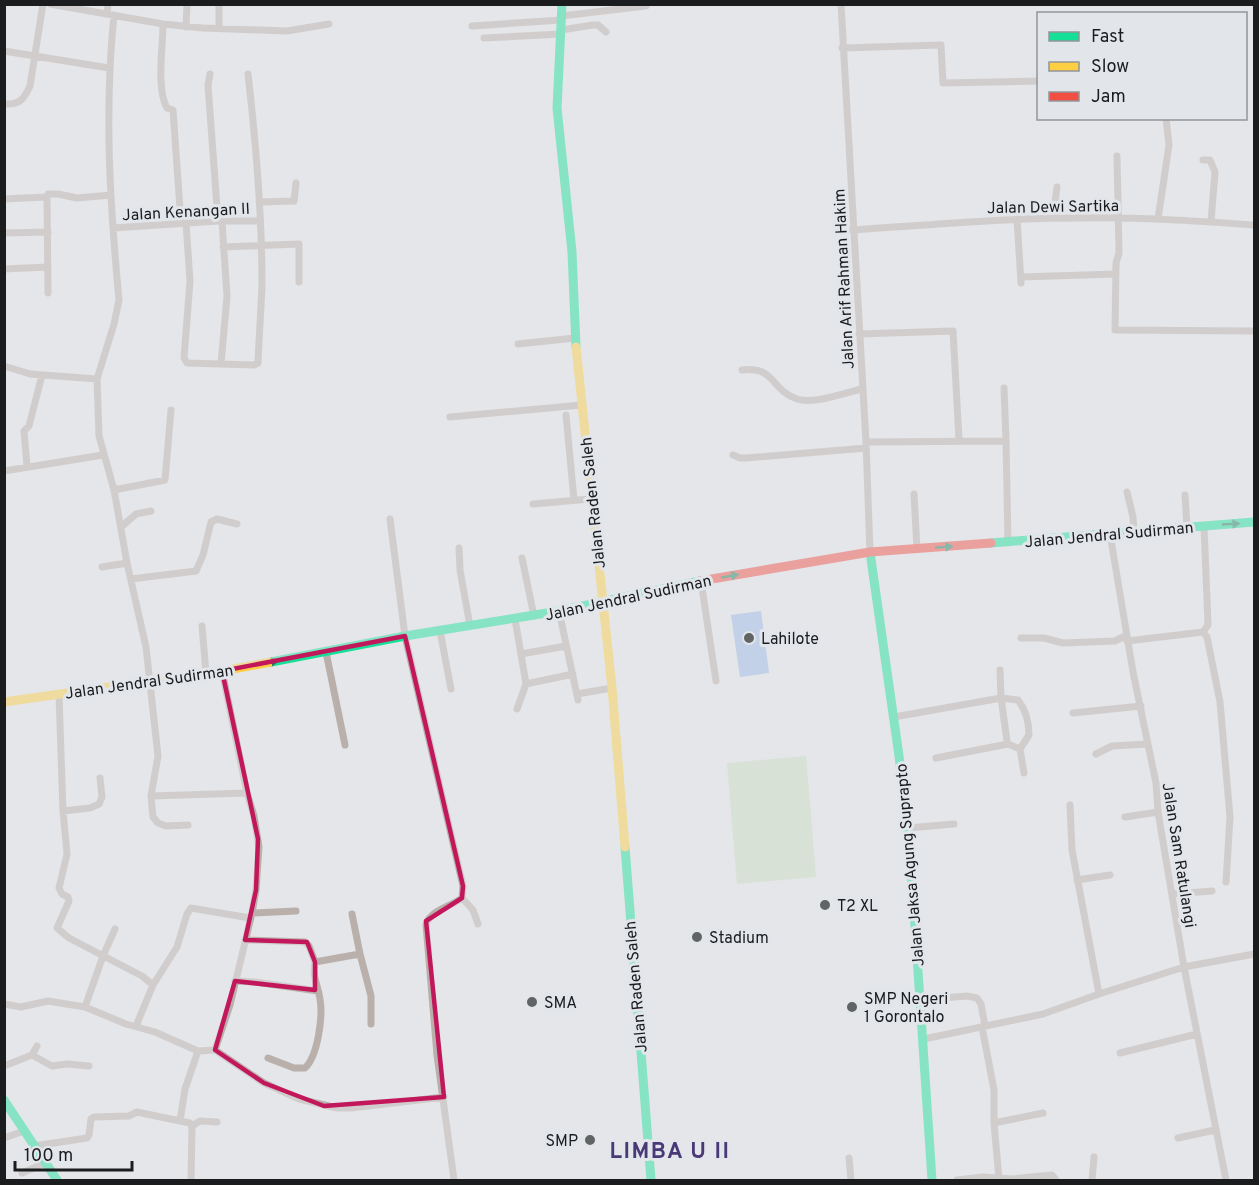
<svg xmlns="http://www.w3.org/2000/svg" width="1259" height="1185" viewBox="0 0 1259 1185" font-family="Overpass,sans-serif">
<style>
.green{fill:#cadcbd}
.water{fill:#9ab5e7}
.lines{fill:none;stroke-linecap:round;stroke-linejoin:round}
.street{stroke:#bab0ab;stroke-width:7}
.fast{stroke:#16e098;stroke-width:9}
.slow{stroke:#ffcf43;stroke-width:9}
.jam{stroke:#f24e42;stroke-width:9}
.oneway{fill:#187e5b}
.marked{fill:none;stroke:#c2185b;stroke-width:4.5;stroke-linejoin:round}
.poi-dot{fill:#616365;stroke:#e2e6eb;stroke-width:2}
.labels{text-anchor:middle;stroke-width:6;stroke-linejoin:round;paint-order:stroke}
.street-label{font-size:16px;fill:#1b1c1e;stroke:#e2e6eb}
.poi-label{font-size:16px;fill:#1b1c1e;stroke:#e2e6eb;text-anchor:start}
.district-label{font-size:22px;font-weight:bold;letter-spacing:1.5px;fill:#493a77;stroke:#e2e6eb}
</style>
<rect width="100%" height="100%" fill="#e4e6e9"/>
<path class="green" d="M806,756L816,877L737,884L727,763Z"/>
<path class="water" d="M761,611L769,673L740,677L731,615Z"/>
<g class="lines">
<path class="street" d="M50,4L163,24L203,28L287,31L329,24
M841,4L866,442L870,552
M107,14L108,4
M114,15C104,112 110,204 119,300L114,324L97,379L99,436L114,490L127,563L146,647L158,756L151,796L153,817L158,823L166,826L188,825
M561,16L646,6
M163,24C163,46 156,89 167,108L173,110L181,223
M472,26L561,20
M186,27L187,4
M219,28V4
M561,30L593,25H598L606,32
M484,38L561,34
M842,48L941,45L943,83L1038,81
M4,51L109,68
M210,74L208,85L218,221
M4,104C20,105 24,99 30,86L43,4
M1117,156L1119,253L1116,263L1115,330L1254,331
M1203,160H1210L1215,172L1211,222
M47,197L48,194H58L77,198L111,195
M4,199L47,197L48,293
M259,202L294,201L296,183
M1053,218L1057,187
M1017,219L1021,283
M1158,219L1169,145L1166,118
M186,223L190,281L184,358L187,363L221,364L227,296L222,221
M113,228L218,221H260
M852,230C928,225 1004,218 1081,218C1139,217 1197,221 1254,225
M4,233L48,232
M223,247L299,244V282
M4,269L48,267
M1021,277L1116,274
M859,334L953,331L959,440
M518,344L575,338
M221,364L254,365L258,363C259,337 261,311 262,285C262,214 256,143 248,74
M4,366L30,374L97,379
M742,370C776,366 770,390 797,399C813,405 846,392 862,389
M1004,388L1006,441
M566,415L574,500
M450,417L582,405
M866,442L1006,441L1008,543
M733,455L740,458H746L866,448
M27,467L24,431L29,426L42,375
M4,471L103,455
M114,490L165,480L171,410
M1127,492L1133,517L1134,532
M914,494L917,549
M1185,495L1187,527
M533,504L590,499
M390,519L405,636L463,886L462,898C450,907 430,910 426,925L437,1055L454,1180
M121,527L136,514L151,511
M1110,534L1133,672L1156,783L1158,812L1184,967L1226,1180
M459,548L460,570L470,626
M522,558L534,616
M102,567L127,563
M131,579L196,571L203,555L211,522L217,519L237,524
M701,581L716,681
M559,611L578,700
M515,619L526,684L573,674
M202,626L206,673
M440,631L451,689
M1203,632L1207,637L1220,702L1230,817L1226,882
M1021,638H1044L1063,643L1115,641L1127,635
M1127,641L1203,632L1208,625L1204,526
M326,652L345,745
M521,654L566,646
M1000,670L1001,698L1018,700C1026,710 1029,722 1029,735L1020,749
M577,694L612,688
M59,695L63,811L67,854L59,888L62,894L68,897L69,901L57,928L69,938L142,976L153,985L136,1026
M517,709L526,684
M1073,713L1141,706
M894,717L1001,698L1007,741L1008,744L1020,749L1024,773
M1096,754L1112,746L1148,744
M936,758L1008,744
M151,796L247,793
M1070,805L1072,850L1099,994
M63,811L90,808L99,804L102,797L100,778
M1125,817L1158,812
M908,828L954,824
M1077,880L1110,875
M1173,894L1212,891
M462,898L473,910L478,924
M252,913L296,911
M245,940L305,942L309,946L315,962L354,955L360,954L352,914
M360,954L371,996V1024
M235,981L255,982L318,991
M153,985L177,947L187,914L191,908L250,918
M920,1000L967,996L977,998L981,1004L985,1026
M4,1004L21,1007L48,1001L85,1007L126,1024L155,1032L198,1051L215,1050L264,1083L299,1099L337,1108H351L444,1097
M85,1007L103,956L115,929
M982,1027L994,1090V1123L999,1179
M924,1039L1043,1014L1099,994L1184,967L1254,954
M215,1050L230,1005L252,913L256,890L259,847L254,816L247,793L222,671
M1120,1053L1197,1034
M32,1055L52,1066L67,1064L89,1066
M268,1058L294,1068H305C318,1056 323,1016 320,999C318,984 312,979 315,962
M4,1066L32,1055L37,1046
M994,1123L1043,1113
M192,1126L200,1121L217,1122
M4,1138L24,1131
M1178,1138L1215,1130
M34,1146L87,1138L89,1135L91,1119L94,1117L129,1116L137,1112L180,1121
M849,1158L851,1180
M22,1173L45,1163
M191,1180L192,1128L190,1123L180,1121L185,1089L198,1051
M957,1180L983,1177L1012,1179L1052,1175L1056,1180
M1092,1180L1094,1157"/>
<path class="fast" d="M562,4L557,108L572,252L576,347
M991,543L1254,522
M870,552L899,756L910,852L932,1180
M271,662L405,636L559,611L700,581
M625,847L651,1180
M4,1100L57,1180"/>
<path class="slow" d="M576,347L612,688L625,847
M4,702L222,671L271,662"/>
<path class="jam" d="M700,581L870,552L991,543"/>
</g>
<defs><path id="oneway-solid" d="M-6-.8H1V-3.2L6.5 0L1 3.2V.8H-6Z" transform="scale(1.5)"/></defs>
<g class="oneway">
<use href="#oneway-solid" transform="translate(1231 524) rotate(-3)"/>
<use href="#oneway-solid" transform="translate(944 547) rotate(-4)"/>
<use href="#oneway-solid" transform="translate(730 576) rotate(-10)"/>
<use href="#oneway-solid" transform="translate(270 662) rotate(-11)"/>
</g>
<path d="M0 0H1259V1185H0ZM405,636L463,886L462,898L426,921L444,1097L324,1106L264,1083L215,1050L235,981L315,990V962L307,942L245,940L256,890L258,839L222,671Z" fill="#e4e6e9" fill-opacity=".55" fill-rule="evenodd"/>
<path class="marked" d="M405,636L463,886L462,898L426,921L444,1097L324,1106L264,1083L215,1050L235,981L315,990V962L307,942L245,940L256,890L258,839L222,671Z"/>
<g class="poi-dot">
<circle cx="749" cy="638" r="6"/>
<circle cx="825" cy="905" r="6"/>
<circle cx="697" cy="937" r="6"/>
<circle cx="532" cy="1002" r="6"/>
<circle cx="852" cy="1007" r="6"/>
<circle cx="590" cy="1140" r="6"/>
</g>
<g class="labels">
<g class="street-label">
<text transform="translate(1053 206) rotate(-1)" y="6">Jalan Dewi Sartika</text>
<text transform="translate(186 211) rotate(-3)" y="6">Jalan Kenangan II</text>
<text transform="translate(843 279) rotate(-93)" y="6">Jalan Arif Rahman Hakim</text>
<text transform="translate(592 503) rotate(-96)" y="6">Jalan Raden Saleh</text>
<text transform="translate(1109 534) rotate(-5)" y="6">Jalan Jendral Sudirman</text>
<text transform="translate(628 597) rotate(-12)" y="6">Jalan Jendral Sudirman</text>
<text transform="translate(149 681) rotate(-8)" y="6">Jalan Jendral Sudirman</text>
<text transform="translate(1180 855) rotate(81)" y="6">Jalan Sam Ratulangi</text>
<text transform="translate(909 865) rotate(-95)" y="6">Jalan Jaksa Agung Suprapto</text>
<text transform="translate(635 987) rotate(-95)" y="6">Jalan Raden Saleh</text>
</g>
<g class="poi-label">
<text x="761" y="644">Lahilote</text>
<text x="837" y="911">T2 XL</text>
<text x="709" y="943">Stadium</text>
<text x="864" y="1004">SMP Negeri<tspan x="864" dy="18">1 Gorontalo</tspan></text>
<text x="544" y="1008">SMA</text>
<text x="578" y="1146" text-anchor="end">SMP</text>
</g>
<g class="district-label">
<text x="670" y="1158">LIMBA U II</text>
</g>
</g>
<rect width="1259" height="1185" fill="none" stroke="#1b1c1e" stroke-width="12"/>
<rect x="1037" y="12" width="210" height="108" fill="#e2e6eb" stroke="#929599" stroke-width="1.5"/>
<rect x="1049" y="32" width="30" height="9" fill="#16e098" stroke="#929599" stroke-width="1.5"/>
<text x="1091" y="42" font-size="18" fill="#1b1c1e">Fast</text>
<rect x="1049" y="62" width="30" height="9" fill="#ffcf43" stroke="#929599" stroke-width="1.5"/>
<text x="1091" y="72" font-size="18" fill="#1b1c1e">Slow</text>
<rect x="1049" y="92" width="30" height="9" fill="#f24e42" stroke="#929599" stroke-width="1.5"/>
<text x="1091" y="102" font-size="18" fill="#1b1c1e">Jam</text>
<path d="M15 1161v9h117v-9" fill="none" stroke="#1b1c1e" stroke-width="3"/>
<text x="24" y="1161" font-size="18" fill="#1b1c1e" stroke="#e2e6eb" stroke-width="4.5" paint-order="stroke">100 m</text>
</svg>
